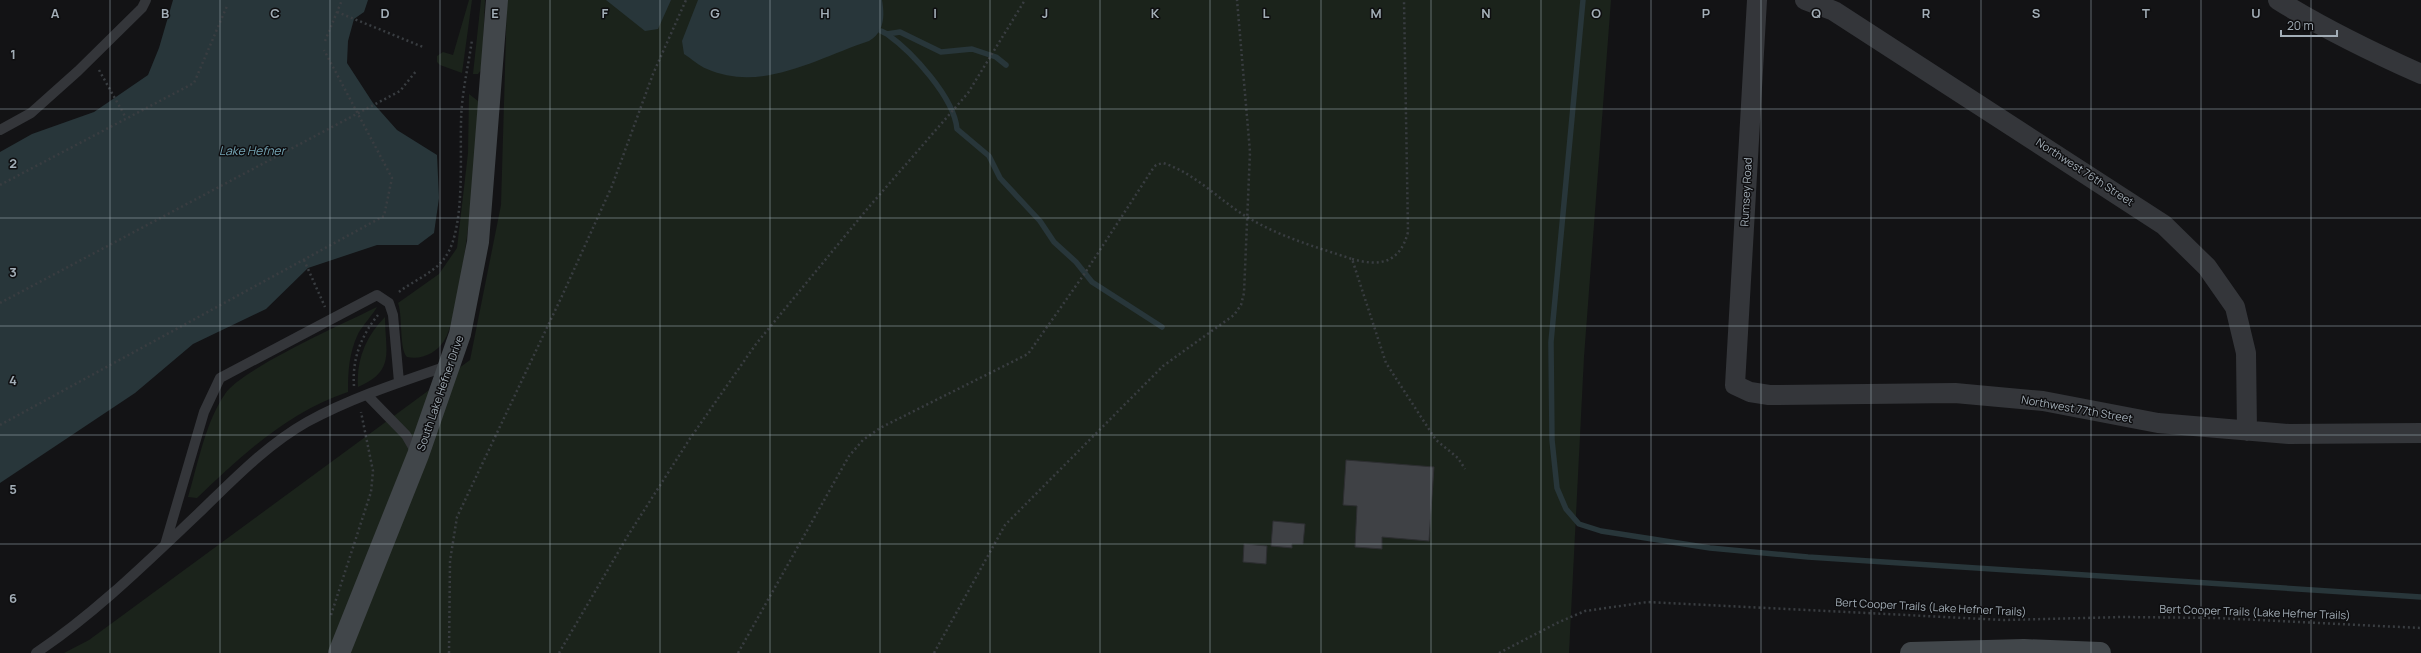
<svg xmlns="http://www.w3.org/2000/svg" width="2421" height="653" viewBox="0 0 2421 653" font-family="Manrope,sans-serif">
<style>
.green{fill:#1b231b}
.water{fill:#28363a}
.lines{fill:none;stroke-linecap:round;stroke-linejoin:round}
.stream{stroke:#28363a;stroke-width:5.5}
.building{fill:#3f4145;stroke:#2d2e31}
.path{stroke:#393d41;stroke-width:2.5;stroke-dasharray:2 3;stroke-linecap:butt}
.lane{stroke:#34363a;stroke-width:10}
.street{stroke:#34363a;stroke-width:20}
.secondary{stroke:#41464a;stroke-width:22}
.grid{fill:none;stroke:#a3aeb7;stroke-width:1;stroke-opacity:0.55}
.labels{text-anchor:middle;stroke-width:3;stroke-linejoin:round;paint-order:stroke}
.street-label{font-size:11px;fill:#a3aeb7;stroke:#0e0e10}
.water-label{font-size:12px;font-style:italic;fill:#76a6b6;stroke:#0e0e10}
.grid-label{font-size:13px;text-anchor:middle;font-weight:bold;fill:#a3aeb7;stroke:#0e0e10;stroke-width:3;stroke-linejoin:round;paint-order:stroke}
</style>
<rect width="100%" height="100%" fill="#131315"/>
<path class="green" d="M469,0H472L462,73L440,65L437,62V56L443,52L453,55Z
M481,0H485L482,69L478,74H473Z
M507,0H1611L1584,357L1569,653H64L89,640L470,360L501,205Z
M469,94L478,101L480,105C474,169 470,234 457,297C453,311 452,328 444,341C436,353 422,360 407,357C399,349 403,317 398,303L439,274L457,248L468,153Z
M377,307C376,310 361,328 358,334C349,353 348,371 348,392C288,412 242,455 197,498L188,497C198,464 205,423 225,394C241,369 345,323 377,307Z
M385,317C385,351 396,371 358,387C356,360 366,336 385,317Z"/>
<path class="water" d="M173,0H368L364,12L354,19L348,41L347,63L373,103L397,130L437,155L439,198L434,233L418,245H377L308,268L266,309L193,344L135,393L0,483V152L32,134L94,112L148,75L159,48Z
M606,0H671L658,29L645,31Z
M698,0H882C885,17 884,32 869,41C817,58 762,93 707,69C699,66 692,59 684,54L682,41Z"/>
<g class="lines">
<path class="stream" d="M1583,0L1551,342L1552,440L1557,488L1566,509L1579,524L1601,531L1710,548L1808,557L2421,597
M881,31L887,34L900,32L941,52L972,49L996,57L1006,65
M887,34C912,52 954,97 957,129L989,156L1000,178L1040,221L1054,242L1076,262L1092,282L1162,327"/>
</g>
<path class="building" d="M1346,460L1434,467L1429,541L1382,537V549L1355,547L1357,506L1343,505Z
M1273,521L1305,524L1303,544H1292V548L1271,546Z
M1244,544L1267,546L1266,564L1243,562Z"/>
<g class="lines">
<path class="path" d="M337,12L423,47
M325,41L342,0
M99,70L126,118
M0,185L194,83L227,6
M1352,259C1380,267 1400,263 1408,232L1404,0
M304,260L325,307
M399,292C414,280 435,273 446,256C465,228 460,158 461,124C461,96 468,68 472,40
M0,303L400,91L417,70
M354,386C352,359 361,336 378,315
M0,425L384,216L392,178L324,50
M331,615L371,492L373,471L361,412
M449,653L450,561L457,517L562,296L612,186L653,74L686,0
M559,653L627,537L689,440L756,344L868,208L968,93L1025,0
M738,653L849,456L863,440L880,428L1028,354L1085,273L1152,170L1156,165L1163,163C1195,173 1219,200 1247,217C1280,237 1316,247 1352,259L1386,363L1436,440L1458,458L1465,469
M934,653L1005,525L1163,366L1234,315L1241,305L1244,293L1250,152L1237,0
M1499,653L1557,623L1585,611L1648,602L2005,620L2123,617L2217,618L2421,628"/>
<path class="lane" d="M0,130L31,113L78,71L142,8L146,0
M367,395L406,435L417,454
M165,545L204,412L220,378L377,295L389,303L393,315L399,382
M36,653C97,612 150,559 203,509C235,478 268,444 307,422C351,398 400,382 447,366"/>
<path class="street" d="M1757,0L1735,385L1750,392L1769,395L1955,393L2043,401L2158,423L2289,434L2421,433
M1805,0L1834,11L2164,225L2207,267L2235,307L2246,353L2247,431
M2278,0C2324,29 2372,52 2421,74"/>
<path class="secondary" d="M339,653L418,455L460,334L478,242L497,0
M1911,653L2024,650L2100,653"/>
</g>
<path class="grid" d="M110,0V653M220,0V653M330,0V653M440,0V653M550,0V653M660,0V653M770,0V653M880,0V653M990,0V653M1100,0V653M1210,0V653M1321,0V653M1431,0V653M1541,0V653M1651,0V653M1761,0V653M1871,0V653M1981,0V653M2091,0V653M2201,0V653M2311,0V653M0,109H2421M0,218H2421M0,326H2421M0,435H2421M0,544H2421"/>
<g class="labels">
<g class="street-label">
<text transform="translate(2085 172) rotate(33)" y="4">Northwest 76th Street</text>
<text transform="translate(1746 192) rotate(-87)" y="4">Rumsey Road</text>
<text transform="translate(440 393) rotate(-71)" y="4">South Lake Hefner Drive</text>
<text transform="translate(2077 409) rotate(10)" y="4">Northwest 77th Street</text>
<text transform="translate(1931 607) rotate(3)" y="4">Bert Cooper Trails (Lake Hefner Trails)</text>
<text transform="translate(2255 612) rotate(2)" y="4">Bert Cooper Trails (Lake Hefner Trails)</text>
</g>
<g class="water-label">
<text x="252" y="155">Lake Hefner</text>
</g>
</g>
<g class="grid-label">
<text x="55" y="18">A</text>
<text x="165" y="18">B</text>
<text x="275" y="18">C</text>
<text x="385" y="18">D</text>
<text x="495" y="18">E</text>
<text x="605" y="18">F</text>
<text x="715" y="18">G</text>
<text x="825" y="18">H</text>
<text x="935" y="18">I</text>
<text x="1045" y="18">J</text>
<text x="1155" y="18">K</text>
<text x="1266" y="18">L</text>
<text x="1376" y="18">M</text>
<text x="1486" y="18">N</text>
<text x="1596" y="18">O</text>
<text x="1706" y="18">P</text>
<text x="1816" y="18">Q</text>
<text x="1926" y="18">R</text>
<text x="2036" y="18">S</text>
<text x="2146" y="18">T</text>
<text x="2256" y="18">U</text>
<text x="13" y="59">1</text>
<text x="13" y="168">2</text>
<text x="13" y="277">3</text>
<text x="13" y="385">4</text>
<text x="13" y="494">5</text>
<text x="13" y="603">6</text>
</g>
<path d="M2281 30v6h56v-6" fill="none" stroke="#a3aeb7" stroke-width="2"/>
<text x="2287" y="30" font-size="12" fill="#a3aeb7" stroke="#0e0e10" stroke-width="3" paint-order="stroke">20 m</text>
</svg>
